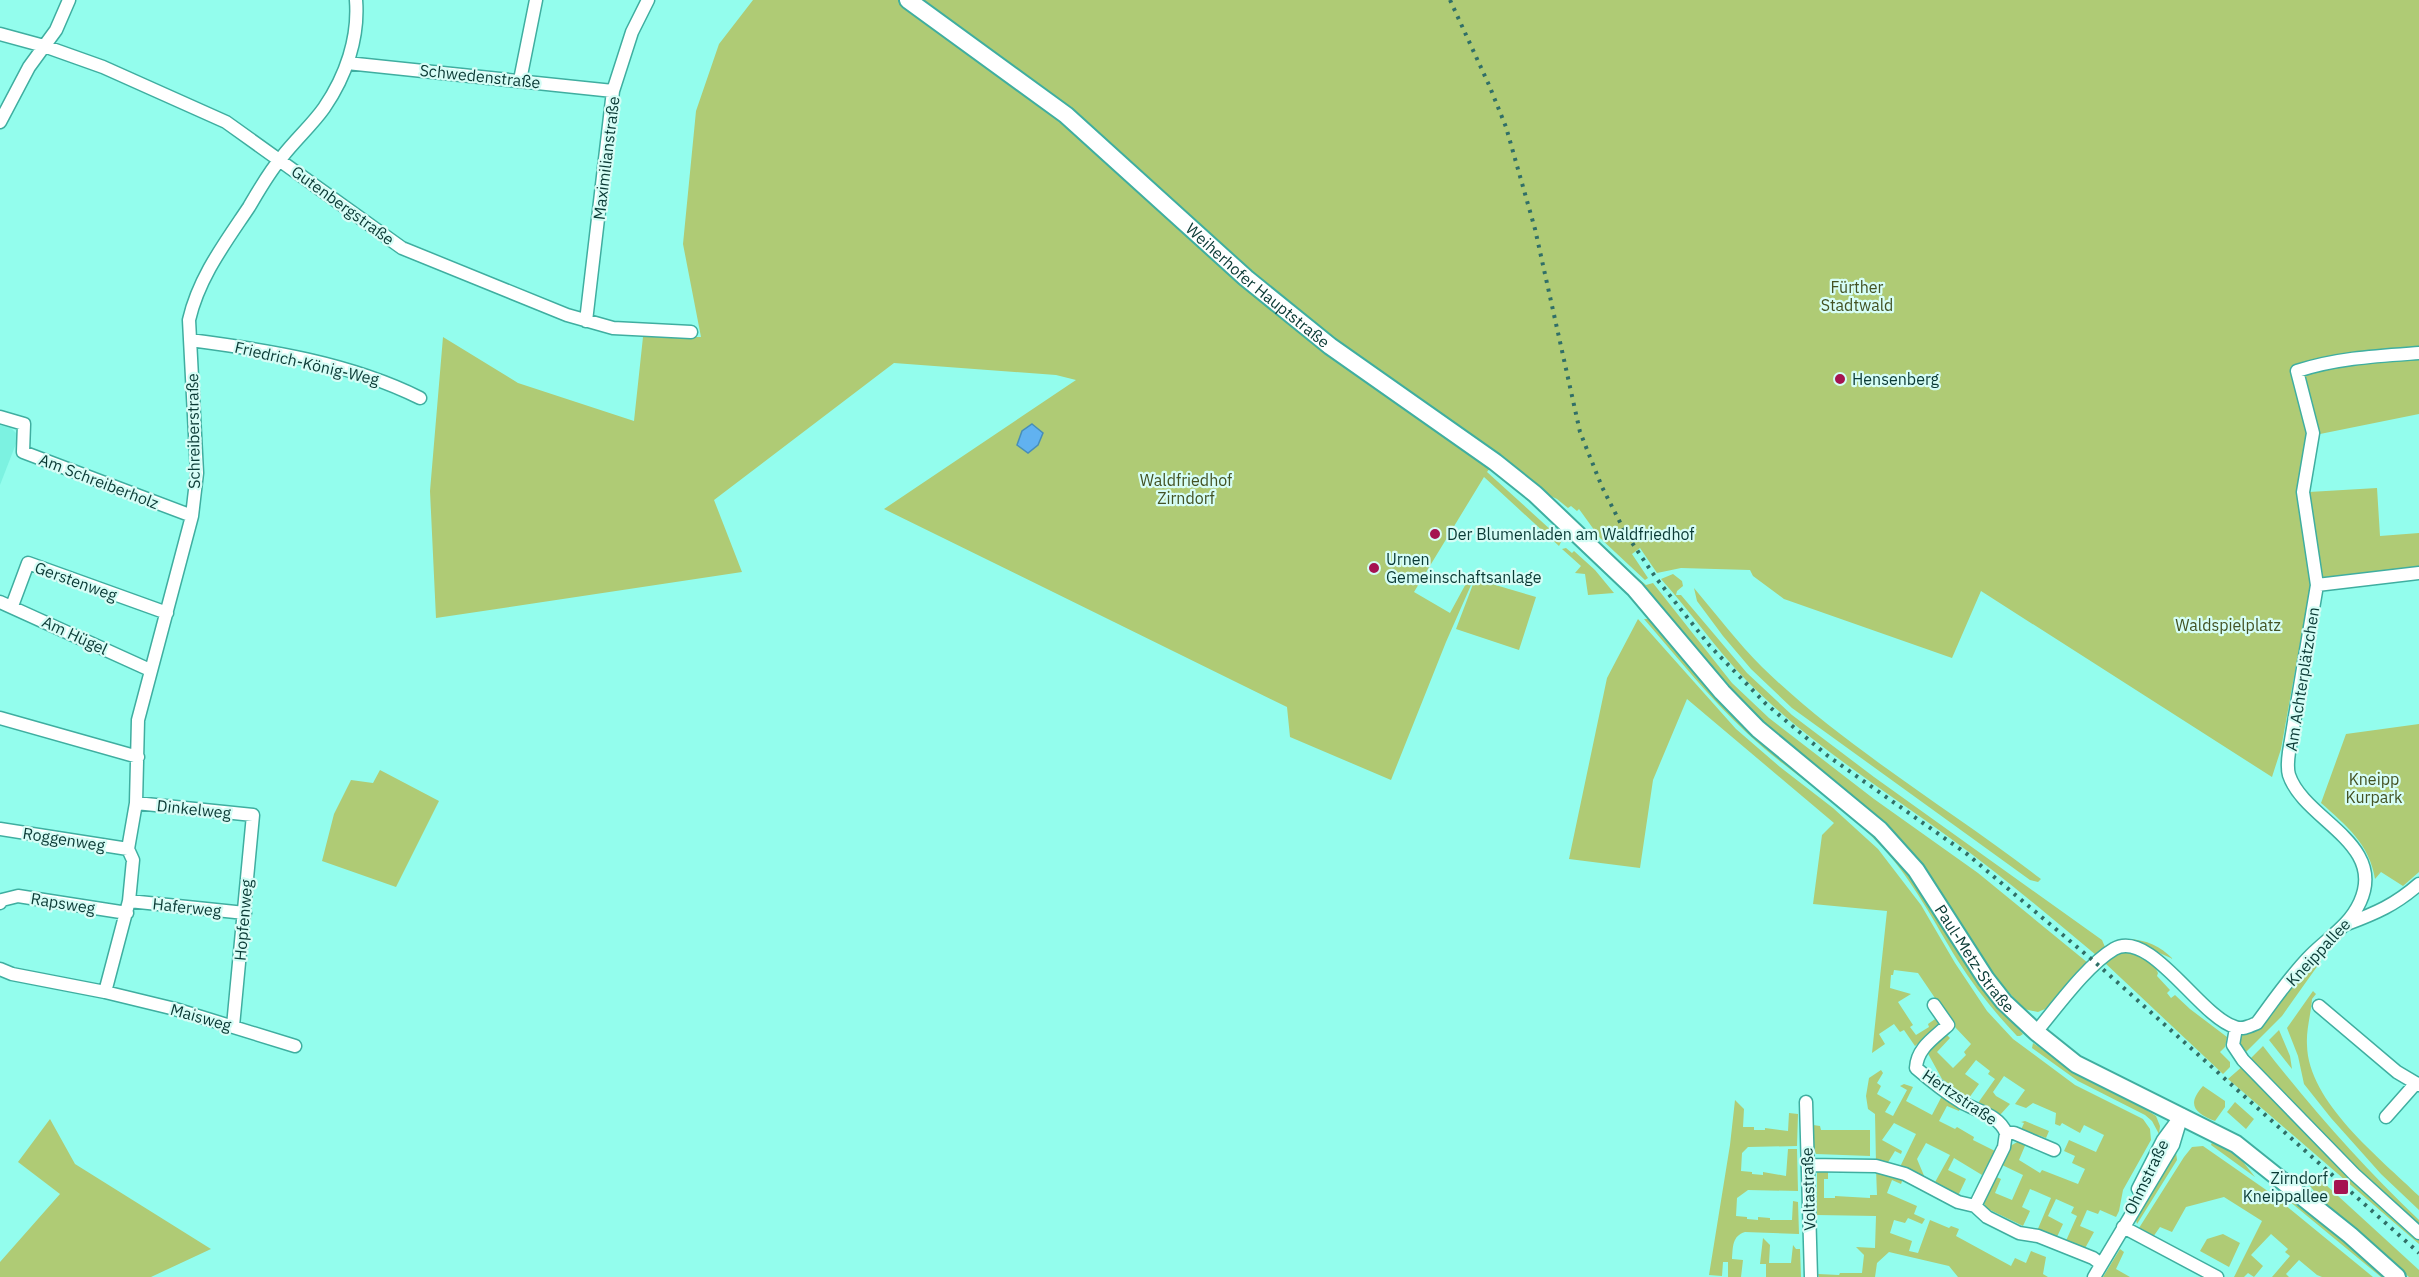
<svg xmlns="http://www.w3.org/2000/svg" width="2419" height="1277" viewBox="0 0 2419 1277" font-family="'IBM Plex Sans',sans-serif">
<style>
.built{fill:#7cf2e1}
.green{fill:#afcb75}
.water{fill:#61b2f0;stroke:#478eb8;stroke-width:1.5}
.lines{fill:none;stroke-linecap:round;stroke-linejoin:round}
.street-casing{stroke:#3faea0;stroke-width:15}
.secondary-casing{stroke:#3faea0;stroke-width:20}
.street{stroke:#fff;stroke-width:12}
.secondary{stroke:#fff;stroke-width:16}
.rail{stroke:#306f67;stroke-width:4;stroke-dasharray:3 6;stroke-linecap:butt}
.poi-dot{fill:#a51351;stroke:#d6fdf6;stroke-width:2}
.labels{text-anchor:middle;stroke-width:4.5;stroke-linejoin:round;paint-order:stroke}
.street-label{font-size:16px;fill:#0a3a35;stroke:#d6fdf6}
.park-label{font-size:16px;fill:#435223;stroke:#d6fdf6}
.poi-label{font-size:16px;fill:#0a3a35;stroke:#d6fdf6;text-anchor:start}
</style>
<rect width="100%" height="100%" fill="#93fded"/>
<path class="built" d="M0,425L11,428L19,436L0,485Z"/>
<path class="green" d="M753,0H2419V414L2320,434L2309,492L2377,488L2380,536L2419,533V570L2311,582L2281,749L2272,777L1981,591L1952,658L1784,599L1753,576L1750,570L1681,568L1657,573L1640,548L1632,554L1648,578L1645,580L1600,538L1579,509L1577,511L1571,506L1568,508L1557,499L1544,493L1534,498L1544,514L1490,468L1487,472L1562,540L1559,546L1484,477L1414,592L1450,613L1469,578L1475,576L1446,642L1391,780L1290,737L1287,707L884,509L1076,380L1056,375L894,363L714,500L742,572L436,618L430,491L443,337L518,383L634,421L643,337H701L683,244L696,111L719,44Z
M1566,548L1572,553L1574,551L1595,570L1614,593L1588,595L1585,574L1575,573L1581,566L1562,549Z
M1628,570L1646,585L1653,583L1732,683L1769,718L1874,799L1978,873L2088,963L2045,1009L2038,1012L2024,1009L1995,977L1954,913L1916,860L1866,807L1764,724L1728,688Z
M1673,574L1682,581L1683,586L1677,591L1676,595H1681L1747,673L1792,715L1874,777L2102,940L2105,947L2096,955C2048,915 2001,875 1950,838C1881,788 1806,741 1746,680C1715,648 1690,611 1661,579Z
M1475,579L1536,597L1519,650L1456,629Z
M1694,588C1716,614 1738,643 1762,667C1844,747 1950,809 2041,879L2038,882L2030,880L1792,708L1751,669L1723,636L1697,601Z
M1638,619L1736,729L1780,767L1833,808L1878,849L1921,905L1955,963L1987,1011L2013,1039L2075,1085L2143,1119L2150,1129L2151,1140L2123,1190L2119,1211L2116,1217L2100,1210L2098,1214L2087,1210L2080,1226L2094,1232L2084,1250L2065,1243L2077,1216L2071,1213L2074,1207L2056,1199L2048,1216L2063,1224L2056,1239L2037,1231L2051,1198L2030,1189L2022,1207L2030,1211L2023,1226L1986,1208L1983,1201L1994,1176L2001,1179L1995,1193L2012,1200L2023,1175L2000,1164L2010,1146L2023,1139L2027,1141L2019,1160L2040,1173L2042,1170L2078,1184L2085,1169L2072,1163L2075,1156L2064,1151L2069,1140L2096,1152L2104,1135L2084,1125L2080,1133L2062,1123L2060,1126L2055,1124L2056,1113L2033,1103L2026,1108L2015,1104L2025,1090L2004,1076L1993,1092L1996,1096L2010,1104L2000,1115L1978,1103L1995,1079L1988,1074L1990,1071L1976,1060L1965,1074L1979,1084L1969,1098L1942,1079L1926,1050L1945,1033L1950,1038L1937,1052L1953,1068L1966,1055L1964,1052L1971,1044L1954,1026L1918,973L1894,970L1893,975H1891L1890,988L1911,994L1898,1002L1913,1025L1910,1027L1916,1035L1929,1027L1928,1024L1938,1017L1941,1021L1938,1028L1915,1046L1904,1030L1900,1032L1894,1024L1879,1034L1885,1044L1872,1053L1887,911L1813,904L1822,835L1834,823L1687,699L1653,780L1640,868L1569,859L1607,678Z
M1644,619H1648L1723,704L1872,831L1907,869L1975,978L2023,1034L2020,1036H2017C1995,1013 1975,988 1958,961C1934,922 1914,882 1883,848C1843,804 1791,774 1748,734C1710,699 1678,658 1644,619Z
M2419,724V872L2403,886L2381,872L2375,879C2370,845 2346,825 2321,803L2346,734Z
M380,770L439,801L396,887L322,861L334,814L351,780L373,783Z
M2128,939C2147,940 2160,946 2173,959Z
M2133,951L2154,965L2158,973L2157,976L2170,990L2167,993L2171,998L2175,995L2190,1009L2227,1037L2225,1047L2220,1052L2230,1062V1067L2223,1074L2105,963L2122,952Z
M2322,954L2321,961L2282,1016L2243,1055L2237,1044L2241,1032L2256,1031L2312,961Z
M2313,991L2316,994L2312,999C2311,1014 2306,1030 2307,1045C2308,1102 2380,1158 2419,1196V1210L2381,1174L2331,1118L2304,1084L2298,1056L2287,1028Z
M2279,1030L2290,1056L2292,1069L2269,1040Z
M2033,1043L2087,1080L2145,1109L2156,1116L2160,1126L2159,1134L2152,1121L2145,1115L2078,1081L2032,1048Z
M2263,1046C2311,1108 2362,1166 2419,1220V1229L2356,1172L2249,1060Z
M2244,1065L2419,1236V1244L2228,1079Z
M1881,1070L1883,1073L1877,1083L1881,1086L1877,1094L1891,1102L1885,1112L1893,1116L1907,1090L1900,1086L1904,1084L1913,1087L1906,1101L1932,1115L1943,1094L1961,1106L1959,1111L1947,1106L1939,1121L1955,1129L1957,1127L1974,1137L1973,1140L1995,1151L1982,1175L1954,1158L1948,1170L1966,1179L1957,1198L1934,1184L1950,1155L1926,1143L1917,1159L1925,1178L1899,1169L1916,1134L1894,1123L1882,1140L1902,1151L1901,1154L1895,1151L1887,1164L1876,1163L1875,1114L1868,1109L1866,1096L1869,1078Z
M2203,1086L2225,1101V1107L2215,1121C2195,1113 2186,1105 2203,1086Z
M1735,1100L1744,1109L1743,1127H1754V1130H1765V1128L1788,1131L1789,1113L1798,1114L1797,1146L1748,1147L1742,1153L1741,1171L1752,1172V1174L1763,1175V1172L1786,1176L1788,1149H1797L1798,1191L1748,1190L1737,1198L1736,1216L1747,1217V1219L1758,1220V1217L1770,1218V1220H1792L1793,1201L1798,1202L1799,1234L1745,1232C1732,1236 1733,1247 1732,1259L1743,1260L1741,1277H1728V1262H1723L1722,1276L1709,1275L1730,1145Z
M2235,1102L2254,1119L2246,1129L2227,1112Z
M50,1119L75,1164L211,1249L151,1277H0V1262L60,1194L18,1162Z
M2025,1121L2049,1131L2046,1138L2038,1135L2036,1139L2020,1132L2024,1123L2021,1122Z
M1813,1125L1820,1126L1821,1130H1870V1156L1816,1154L1813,1146Z
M2213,1139L2240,1158L2255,1177L2211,1145Z
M2203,1146L2272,1194L2269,1197L2277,1203L2279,1200L2373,1277H2322L2317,1275L2299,1260L2286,1274L2289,1277H2272L2290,1256L2285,1252L2288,1249L2271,1234L2251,1255L2263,1266L2254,1277L2248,1273L2244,1277H2234L2262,1221L2224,1197L2186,1207L2172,1232L2160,1227L2153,1237L2141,1231L2139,1228L2184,1157L2192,1147Z
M2176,1152L2177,1160L2137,1224L2136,1220Z
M1876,1169L1904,1176L1901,1184L1892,1180L1887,1193L1917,1206L1914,1214L1925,1219L1922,1224L1908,1218L1905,1223L1894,1220L1890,1233L1912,1241L1909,1251L1918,1253L1930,1220L1949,1228L1951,1226L1959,1229L1956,1236L2011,1266L2015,1258L2026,1263L2031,1251L2046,1257L2043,1274L2048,1277H1958L1949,1266L1889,1252L1877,1263L1875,1277H1819L1818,1274L1839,1275L1840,1273H1862L1864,1255L1856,1247L1875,1248L1876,1216L1817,1215V1171L1828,1170V1179H1824V1198H1835V1196L1870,1198V1195H1877Z
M2314,1174L2419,1270V1277H2409L2324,1204L2307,1182Z
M2289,1201L2316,1214L2388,1277H2381Z
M2223,1234L2240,1243L2229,1267L2200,1251L2207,1239Z
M1763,1238L1770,1245L1769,1263H1791L1793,1245L1796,1249H1800L1801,1277H1766V1264H1760Z
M2120,1249L2124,1252L2116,1269L2130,1277H2103Z"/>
<path class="water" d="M1032,424L1043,433L1038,445L1028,453L1017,445L1022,431Z"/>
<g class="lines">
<g class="street-casing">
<path id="street" d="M0,34L44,46L103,67L226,122L402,248L567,315L613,328L691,332
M347,63L613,91
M520,80L536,0
M0,122L29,67L56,30L69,0
M586,321L613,91L632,32L648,0
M190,340C267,350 350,363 420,398
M0,417L24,424L23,452L192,516
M2317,585L2419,573
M0,602L150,670
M12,606L28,563L167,613
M0,718L138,757
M136,803L253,815L233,1026
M0,829L128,849
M129,901L245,913
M0,903L2,900L18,896L127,913
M2347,924C2376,913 2395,905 2419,884
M0,969L12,974L105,992L175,1009L295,1046
M105,992L129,901L133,860L128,849L136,803L138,720L192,516L197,473L189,320C199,277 225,243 249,207C259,190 269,172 282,157C295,140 312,125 324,108C346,76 359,38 356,0
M1934,1005L1948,1025C1934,1038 1917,1048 1916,1068C1930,1080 1945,1092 1961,1102C1977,1111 1999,1115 2006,1133L2004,1147L1975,1206
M2319,1006L2397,1072L2419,1085
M2236,1028L2233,1045L2243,1060L2354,1174L2419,1233
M2036,1032C2057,1007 2087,965 2114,949C2150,928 2200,1017 2235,1027C2243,1030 2250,1026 2257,1023C2274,1000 2291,975 2311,955C2329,937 2349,926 2360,902C2387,843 2304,820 2289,775C2287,768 2288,759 2289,752L2317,585L2303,492L2313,433L2297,371C2337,358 2377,356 2419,353
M1806,1102L1811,1277
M2386,1117L2416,1083
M2006,1133H2014L2054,1150
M1808,1165L1876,1166L1905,1174L1958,1202L1975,1206L1987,1217L2019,1233L2038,1236L2093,1258L2101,1264
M2138,1189L2163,1140L2177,1121
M2123,1227L2217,1277
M2094,1277L2173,1145L2182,1115"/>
</g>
<g class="secondary-casing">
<g id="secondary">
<path id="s1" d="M908,0L1066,115L1246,278L1330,346L1495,462L1535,494L1635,589L1722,692L1758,729L1880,830L1916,870L1986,979L2004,1002L2036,1032L2076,1064L2236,1144L2350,1235L2397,1277"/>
</g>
</g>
<use href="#street" class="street"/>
<use href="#secondary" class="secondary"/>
<path class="rail" d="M1450,0L1489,85L1506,127L1535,229L1580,432L1602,487L1626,534L1656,578L1710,646L1766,704L1828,756L1967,854L2096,963L2419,1253"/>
</g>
<g class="poi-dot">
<circle cx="1840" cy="379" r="6"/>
<circle cx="1435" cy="534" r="6"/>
<circle cx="1374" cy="568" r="6"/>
<rect x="2333" y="1179" width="16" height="16" rx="3"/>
</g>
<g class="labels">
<g class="street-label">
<text transform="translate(480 76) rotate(6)" y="6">Schwedenstraße</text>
<text transform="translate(606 158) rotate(-83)" y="6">Maximilianstraße</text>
<text transform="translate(343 205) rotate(36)" y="6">Gutenbergstraße</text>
<text dy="6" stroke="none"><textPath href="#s1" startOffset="452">Weiherhofer Hauptstraße</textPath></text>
<text transform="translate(307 363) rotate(13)" y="6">Friedrich-König-Weg</text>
<text transform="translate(193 431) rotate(-91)" y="6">Schreiberstraße</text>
<text transform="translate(99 481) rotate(21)" y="6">Am Schreiberholz</text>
<text transform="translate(76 581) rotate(20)" y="6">Gerstenweg</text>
<text transform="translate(75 635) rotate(25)" y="6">Am Hügel</text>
<text transform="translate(2302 679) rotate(-81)" y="6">Am Achterplätzchen</text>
<text transform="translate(194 809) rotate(6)" y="6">Dinkelweg</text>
<text transform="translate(64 839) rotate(9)" y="6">Roggenweg</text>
<text transform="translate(63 903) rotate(9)" y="6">Rapsweg</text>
<text transform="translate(187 907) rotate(6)" y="6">Haferweg</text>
<text transform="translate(243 920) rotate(-85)" y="6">Hopfenweg</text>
<text transform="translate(2318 952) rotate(-47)" y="6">Kneippallee</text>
<text dy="6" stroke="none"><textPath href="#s1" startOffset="1442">Paul-Metz-Straße</textPath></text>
<text transform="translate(201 1017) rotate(16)" y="6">Maisweg</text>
<text transform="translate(1960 1097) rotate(34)" y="6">Hertzstraße</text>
<text transform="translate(2146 1177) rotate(-64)" y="6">Ohmstraße</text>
<text transform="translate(1808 1189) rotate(-92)" y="6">Voltastraße</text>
</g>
<g class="park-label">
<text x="1857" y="293">Fürther<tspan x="1857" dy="18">Stadtwald</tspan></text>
<text x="1186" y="486">Waldfriedhof<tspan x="1186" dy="18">Zirndorf</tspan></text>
<text x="2228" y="631">Waldspielplatz</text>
<text x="2374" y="785">Kneipp<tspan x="2374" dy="18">Kurpark</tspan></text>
</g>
<g class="poi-label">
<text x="1852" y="385">Hensenberg</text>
<text x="1447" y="540">Der Blumenladen am Waldfriedhof</text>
<text x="1386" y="565">Urnen<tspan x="1386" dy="18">Gemeinschaftsanlage</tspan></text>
<text x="2328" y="1184" text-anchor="end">Zirndorf<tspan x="2328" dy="18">Kneippallee</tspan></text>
</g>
</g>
</svg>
